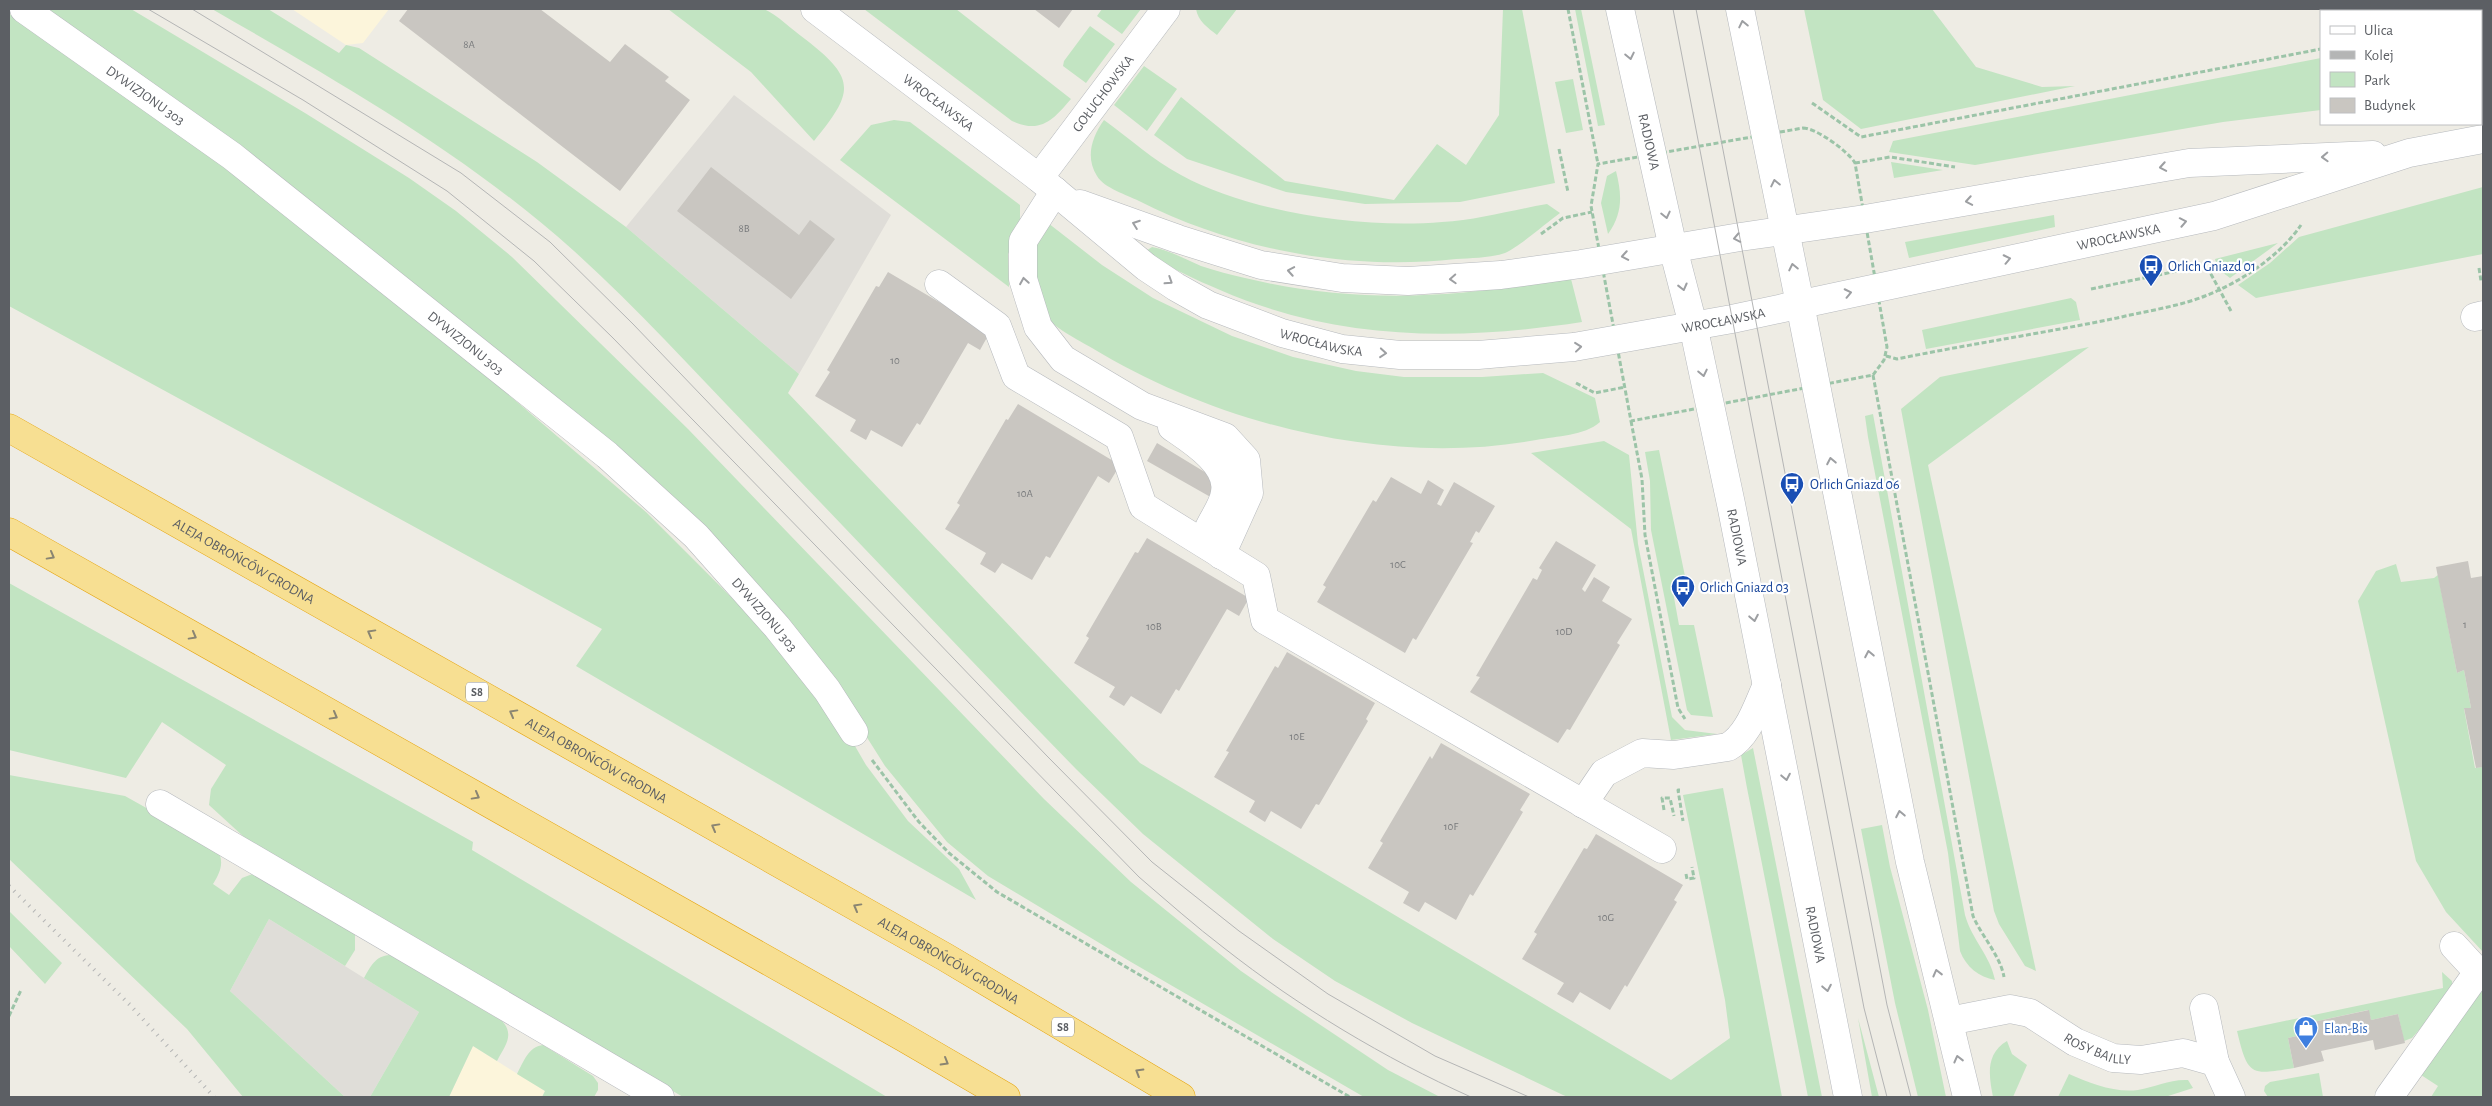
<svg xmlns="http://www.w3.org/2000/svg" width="2492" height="1106" viewBox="0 0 2492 1106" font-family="'Alegreya Sans',sans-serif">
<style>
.commercial{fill:#fcf5db}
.industrial{fill:#dfddd8}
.green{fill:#c2e4c2}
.building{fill:#c9c6c1}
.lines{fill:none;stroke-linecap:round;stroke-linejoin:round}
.minor-casing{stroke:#b6b9bd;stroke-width:29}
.highway-casing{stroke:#e5a40d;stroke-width:29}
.path{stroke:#9cc4a8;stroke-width:3;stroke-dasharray:5 2.5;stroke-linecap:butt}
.minor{stroke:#fff;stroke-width:28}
.highway{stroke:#f7df92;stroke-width:28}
.tram{stroke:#b4b5b5;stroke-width:1}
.rail{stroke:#b4b5b5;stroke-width:4;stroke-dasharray:1 6;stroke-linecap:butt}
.oneway{stroke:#9d9fa2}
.oneway2{stroke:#8a8572}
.labels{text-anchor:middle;stroke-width:4.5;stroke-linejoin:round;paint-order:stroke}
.number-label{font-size:11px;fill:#77797b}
.shield{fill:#fff;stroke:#8d8f92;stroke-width:1}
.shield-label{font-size:12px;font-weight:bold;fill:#5c5f64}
.street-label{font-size:14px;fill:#5c5f64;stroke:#fff}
.transit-label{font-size:14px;fill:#164399;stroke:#fff;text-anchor:start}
.shop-label{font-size:14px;fill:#366cbe;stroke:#fff;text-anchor:start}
</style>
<rect width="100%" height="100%" fill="#eeece4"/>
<path class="commercial" d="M292,9H389L363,43L346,45Z
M473,1046L545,1091L542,1097H449Z"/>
<path class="industrial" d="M734,95L891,215L799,374L626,227Z
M269,919L419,1012L370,1097H345L230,991Z"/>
<path class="green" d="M41,9H131L305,113L409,178L456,211L512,257L688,429L1044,799L1131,882L1241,971L1274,994L1388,1070L1440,1097H1364L1131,962L988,876L947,842L885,766L832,682L762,594Z
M212,9H268L339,53L346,45L359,48L537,162L626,227L799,374L788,393L1140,763L1671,1080L1730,1038L1725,1000L1683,795L1723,788L1782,1097H1568L1563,1095L1412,1023L1335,981L1273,939L1143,834L1076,769C966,656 859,542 750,429C692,369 636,307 574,251C466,154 337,81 212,9Z
M668,9C684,9 755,5 764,9C778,15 792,30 805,39C857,79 854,92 814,141L751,72Z
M864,9H956L1071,99C1053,120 1041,134 1012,121Z
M1102,9H1141L1122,34L1097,16Z
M1196,9H1237L1217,35C1208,28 1198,21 1196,9Z
M1503,9H1522L1555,183L1460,202L1365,204L1286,192L1187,159L1154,135L1181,97L1285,181L1394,200L1437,144L1466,165L1499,115Z
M1575,9H1581L1605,125L1598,126Z
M1804,9H1932L1976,67L2042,87L2075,86L1861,129L1823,100Z
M9,14L28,24L282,210L469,361L646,512L794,660L848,734L866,765L908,821L959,869L976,900L576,666L602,629L9,306Z
M1090,26L1115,44L1086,83L1063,66L1064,61Z
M2321,58V110L2223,122L1975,165L1889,152L1893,141Z
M1144,66L1177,89L1147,131L1114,105Z
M1573,79L1583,130L1566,133L1555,82Z
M894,120L910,122L1020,205V225L1017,237L1008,254L1009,287L840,160L871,125Z
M1104,120C1129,138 1154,161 1181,175C1250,213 1364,229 1442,222C1477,220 1512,210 1547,204L1560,213C1546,223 1519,247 1505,253C1491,258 1471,258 1456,259C1348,271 1236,250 1139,201C1127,195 1104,188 1097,176C1085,157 1092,137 1104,120Z
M1891,162L1943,170L1894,178Z
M1616,171C1622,195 1623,213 1608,234L1601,203L1607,176Z
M2483,187V254L2256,298L2238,285L2270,263L2299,237Z
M2054,215L2055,227L1909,258L1905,242Z
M1048,223L1102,265L1153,298L1232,336L1293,357L1356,371L1404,377H1482L1543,373L1595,398L1600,422C1584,436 1557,436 1536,440C1388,467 1219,425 1092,348C1080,341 1049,325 1043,313C1035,300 1033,257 1036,242C1037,236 1044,229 1048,223Z
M2278,243L2230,278L2218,269L2215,259Z
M1152,247C1169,250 1185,259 1201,266C1216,271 1231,275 1245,278C1352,304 1464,300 1570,275L1582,322C1458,341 1337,341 1220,290C1194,279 1169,268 1146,251Z
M2071,298L2076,302L2080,320L1926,349L1922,330Z
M2089,347L1928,465L2036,971L2025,966L1999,924L1994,911L1901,409L1940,377Z
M1873,414L1965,915C1972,940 1990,955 1995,980C1979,977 1966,967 1960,951L1948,853L1868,437L1865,416Z
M1604,441L1629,455L1638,544L1672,717L1685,730L1717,734L1671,740L1631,529L1531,453Z
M1659,450L1687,586L1683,587V590L1673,592L1679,625H1694L1713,717L1691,715L1687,710L1651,530L1650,481L1645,452Z
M2396,564L2401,582L2434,578L2438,575L2457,673L2464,670L2471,708L2464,709L2475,768L2482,767L2483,774V952L2446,912L2416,861L2358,601L2376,571Z
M9,583L473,842L472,850L887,1097H683L244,837L209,805L211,789L226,765L162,722L126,778L9,750Z
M1753,748L1822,1097H1808L1747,788L1741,755Z
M9,775L125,796L216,847C225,861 221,871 213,884L229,895L242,878L255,873L355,934V950L345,966L269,919L230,991L345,1097H243L187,1029L9,859Z
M1882,825L1890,867L1928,1010L1946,1097H1918L1895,1003L1861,829Z
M9,911L62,963L45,984L9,946Z
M390,955L502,1021C515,1035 505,1046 497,1061L473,1046L449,1097H370L419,1012L364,978C371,966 375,956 390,955Z
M2442,972L2452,981V992L2412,1038L2404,1041L2398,1014L2371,1020L2368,1010L2313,1022L2315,1032L2288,1038L2294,1068C2251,1075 2248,1077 2237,1031L2443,988Z
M2479,986L2483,989V1097H2431L2438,1086L2418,1073Z
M1858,1018L1879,1097H1872Z
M2007,1041L2012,1054L2027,1065L2013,1097H1993C1989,1076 1985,1054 2007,1041Z
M543,1045L593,1076L598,1083V1090L594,1097H542L545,1091L517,1074C524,1061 528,1047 543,1045Z
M2319,1073L2323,1097H2268L2264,1091L2265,1086L2270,1082Z
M2069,1074C2090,1083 2114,1093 2138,1090C2155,1087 2170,1079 2188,1080L2193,1088L2165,1097H2058Z"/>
<path class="building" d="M408,9H540L610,62L625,44L669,77L665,81L690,100L620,191L399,21Z
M1034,9H1073L1059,28Z
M711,167L799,235L810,220L835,239L791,299L677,211Z
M888,272L990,332L980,350L968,343L920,425L917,423L902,447L871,430L866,440L850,431L856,420L815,396L830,372L827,370L876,286L879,287Z
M1018,404L1120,465L1109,483L1098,476L1050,558L1046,556L1032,580L1002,563L995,573L980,564L986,553L945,529L960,505L957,503L1006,419L1008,420Z
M1157,443L1208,474L1215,490L1214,499L1147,461Z
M1391,477L1421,494L1428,480L1444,490L1437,504L1441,506L1454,482L1495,506L1479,533L1476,531L1470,542L1473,543L1416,640L1413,638L1405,653L1317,602L1326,587L1323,585L1373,500L1376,502Z
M1147,538L1249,598L1239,616L1227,609L1179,691L1176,689L1161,714L1131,696L1124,706L1109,697L1115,687L1074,663L1089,638L1086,636L1135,552L1138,553Z
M1556,541L1596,565L1582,589L1585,592L1594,577L1610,587L1602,601L1632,619L1617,643L1620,645L1570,730L1567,729L1558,743L1470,692L1480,677L1476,676L1533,578L1537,580L1542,570L1539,568Z
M2468,561L2471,578L2483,576V767L2476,768L2464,708H2471L2464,670L2457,673L2436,567Z
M1287,652L1375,703L1366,719L1368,721L1319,805L1316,804L1301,829L1271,811L1265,822L1249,812L1255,801L1214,777L1229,752L1226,751L1275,666L1278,668Z
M1441,743L1530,794L1520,810L1523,812L1473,896L1470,894L1456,920L1425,902L1419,912L1403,903L1409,892L1368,868L1383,843L1380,841L1430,756L1432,759Z
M1596,834L1683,885L1674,900L1677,902L1627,987L1625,985L1610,1010L1580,992L1573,1003L1557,994L1564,983L1522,959L1537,934L1534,932L1584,848L1587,849Z
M2369,1010L2371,1020L2398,1014L2405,1043L2375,1050L2373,1040L2321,1051L2324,1061L2294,1068L2288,1038L2315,1032L2313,1022Z"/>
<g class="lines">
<g class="minor-casing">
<g id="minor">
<path id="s1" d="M24,9L232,156L607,455L696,536L777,627L827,690L854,732"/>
<path id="s2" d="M815,9L1039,178L1146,267L1176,287L1208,305L1282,333L1342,349L1400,355H1478L1574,347L1732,319L2214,216L2409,153L2483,139"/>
<path id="s3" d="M1620,9L1673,248L1693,325L1731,504L1848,1097"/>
<path d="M1740,9L1800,304L1910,862L1967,1097"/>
<path id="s4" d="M1039,178L1166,9"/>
<path d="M1055,191L1023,241V279L1038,327L1063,359L1142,406L1225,437L1246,460L1249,493L1221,555"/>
<path d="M1080,204L1178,239L1261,265L1342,278L1408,281L1501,275L1581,264L1740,237L1865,219L2189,163L2373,155"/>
<path d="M939,284L997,326L1016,376L1119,437L1143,506L1256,576L1265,620L1662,849"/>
<path d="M2475,317L2483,315"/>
<path d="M1172,427C1191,440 1230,464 1225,492C1224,504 1214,517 1209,528"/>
<path d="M160,804L660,1097"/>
<path d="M1583,804L1604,773L1642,753L1674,755L1728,747C1749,735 1757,706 1767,685"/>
<path d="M2454,946L2478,972"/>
<path d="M2204,1008L2215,1062L2231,1097"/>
<path id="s5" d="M1949,1021L2010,1009L2030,1013L2075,1042L2113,1058L2141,1060L2183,1053L2215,1062"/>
<path d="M2389,1097L2478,972L2483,975"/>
</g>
</g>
<g class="highway-casing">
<g id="highway">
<path id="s6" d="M9,428L945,957L1181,1097"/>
<path d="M9,532L903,1037L1006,1097"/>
</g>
</g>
<path class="path" d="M1568,9L1598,164
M2481,18H2483
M1812,103L1861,137L2321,49
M1803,128C1816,128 1848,151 1855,163L1887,347L1884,360L1873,375L1631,421L1591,206L1598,164Z
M1559,149L1568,192
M1855,163L1890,157L1955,167
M1541,234L1563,218L1592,212
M2479,268L2481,281
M2091,289L2206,265L2231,311
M1886,356L1897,359C1970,344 2044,333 2117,318C2146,311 2177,307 2205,296C2239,283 2280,256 2301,225
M1873,375L1973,916C1982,937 2000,955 2004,977
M1576,383L1595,393L1625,387
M1631,421L1642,479L1645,535L1678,708L1685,719
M872,760L919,822L949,853L997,892L1350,1097
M1680,790H1678L1683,821
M1664,810L1662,798H1670L1674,816
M1686,874L1687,879L1694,878L1692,867
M9,1016L21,990"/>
<use href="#minor" class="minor"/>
<use href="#highway" class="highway"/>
<path class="tram" d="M148,9L303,100L447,191L534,261L613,338L1139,877C1167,901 1195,926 1224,948C1299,1007 1384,1058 1471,1097
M192,9L461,173L550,242L633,324L1047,756L1152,862L1239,931L1328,994L1435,1056L1529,1097
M1673,9L1864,1008L1887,1097
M1696,9L1887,1005L1911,1097"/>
<path class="rail" d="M9,886L130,1005L214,1097"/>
</g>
<defs><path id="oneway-chevron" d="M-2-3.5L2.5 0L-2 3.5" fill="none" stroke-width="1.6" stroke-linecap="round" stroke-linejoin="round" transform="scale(1.25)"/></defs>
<g class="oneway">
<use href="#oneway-chevron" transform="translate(1743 24) rotate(-102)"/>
<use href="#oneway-chevron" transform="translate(1630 56) rotate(78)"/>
<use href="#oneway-chevron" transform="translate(2325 157) rotate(178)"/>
<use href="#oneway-chevron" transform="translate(2163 167) rotate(170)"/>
<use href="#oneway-chevron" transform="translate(1775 183) rotate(-102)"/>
<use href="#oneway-chevron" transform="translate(1969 201) rotate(170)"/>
<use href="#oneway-chevron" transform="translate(1666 215) rotate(77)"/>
<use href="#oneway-chevron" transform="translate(2183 222) rotate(-11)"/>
<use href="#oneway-chevron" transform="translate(1136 224) rotate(-160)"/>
<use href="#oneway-chevron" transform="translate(1737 238) rotate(169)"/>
<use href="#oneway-chevron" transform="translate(1625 256) rotate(170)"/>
<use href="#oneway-chevron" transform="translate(2007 259) rotate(-12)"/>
<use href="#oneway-chevron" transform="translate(1793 267) rotate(-102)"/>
<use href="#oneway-chevron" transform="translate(1291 271) rotate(-170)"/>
<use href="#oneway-chevron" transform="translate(1453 279) rotate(177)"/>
<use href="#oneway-chevron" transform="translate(1024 281) rotate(-99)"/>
<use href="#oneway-chevron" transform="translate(1169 281) rotate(33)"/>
<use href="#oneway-chevron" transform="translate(1683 287) rotate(76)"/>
<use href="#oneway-chevron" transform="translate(1848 293) rotate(-12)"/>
<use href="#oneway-chevron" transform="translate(1578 347) rotate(-6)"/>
<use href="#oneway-chevron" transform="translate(1383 353) rotate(5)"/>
<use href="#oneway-chevron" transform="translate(1703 373) rotate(78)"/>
<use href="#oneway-chevron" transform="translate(1831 461) rotate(-101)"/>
<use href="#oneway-chevron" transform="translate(1754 618) rotate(79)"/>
<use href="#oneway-chevron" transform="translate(1869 654) rotate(-101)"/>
<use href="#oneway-chevron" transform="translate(1786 777) rotate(79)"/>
<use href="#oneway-chevron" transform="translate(1900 814) rotate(-101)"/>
<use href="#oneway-chevron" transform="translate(1937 973) rotate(-104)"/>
<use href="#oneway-chevron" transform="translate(1827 988) rotate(79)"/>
<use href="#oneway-chevron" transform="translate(1958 1059) rotate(-104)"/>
</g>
<g class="oneway2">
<use href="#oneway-chevron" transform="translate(51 556) rotate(29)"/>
<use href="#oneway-chevron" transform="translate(371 633) rotate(-151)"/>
<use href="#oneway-chevron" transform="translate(193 636) rotate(29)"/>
<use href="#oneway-chevron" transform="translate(513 713) rotate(-151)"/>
<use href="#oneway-chevron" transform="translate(334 716) rotate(29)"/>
<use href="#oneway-chevron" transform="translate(476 796) rotate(29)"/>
<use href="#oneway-chevron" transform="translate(715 827) rotate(-151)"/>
<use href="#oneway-chevron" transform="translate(857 907) rotate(-151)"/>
<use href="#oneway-chevron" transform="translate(945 1062) rotate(30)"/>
<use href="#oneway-chevron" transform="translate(1139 1072) rotate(-149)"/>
</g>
<defs>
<g id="bus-pin" transform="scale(1.25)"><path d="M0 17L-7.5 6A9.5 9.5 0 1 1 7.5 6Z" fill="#1a4fb4" stroke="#fff"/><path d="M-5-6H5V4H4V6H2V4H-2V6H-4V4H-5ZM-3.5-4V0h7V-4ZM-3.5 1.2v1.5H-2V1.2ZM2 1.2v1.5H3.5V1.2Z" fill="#fff"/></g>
<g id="shop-pin" transform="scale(1.25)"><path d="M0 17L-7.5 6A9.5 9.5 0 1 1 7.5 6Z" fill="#3f7fe0" stroke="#fff"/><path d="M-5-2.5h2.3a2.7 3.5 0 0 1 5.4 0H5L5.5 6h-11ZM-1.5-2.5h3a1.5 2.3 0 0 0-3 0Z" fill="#fff"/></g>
</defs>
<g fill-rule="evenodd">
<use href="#bus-pin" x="2151" y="266"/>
<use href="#bus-pin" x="1792" y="484"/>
<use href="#bus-pin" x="1683" y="587"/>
<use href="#shop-pin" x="2306" y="1028"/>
</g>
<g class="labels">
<g class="number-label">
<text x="469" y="48">8A</text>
<text x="744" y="232">8B</text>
<text x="895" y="364">10</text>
<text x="1025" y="497">10A</text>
<text x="1398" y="568">10C</text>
<text x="2465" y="628">1</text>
<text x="1154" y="630">10B</text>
<text x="1564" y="635">10D</text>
<text x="1297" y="740">10E</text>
<text x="1451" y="830">10F</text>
<text x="1606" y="921">10G</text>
</g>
<g class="shield">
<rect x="466" y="682.5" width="22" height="19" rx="4"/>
<rect x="1052" y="1017.5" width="22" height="19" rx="4"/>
</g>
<g class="shield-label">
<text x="477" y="696">S8</text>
<text x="1063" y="1031">S8</text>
</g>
<g class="street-label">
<text dy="5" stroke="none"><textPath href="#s4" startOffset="106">GOŁUCHOWSKA</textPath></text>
<text dy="5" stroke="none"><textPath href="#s1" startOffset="149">DYWIZJONU 303</textPath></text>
<text dy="5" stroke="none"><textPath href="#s2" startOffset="155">WROCŁAWSKA</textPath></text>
<text dy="5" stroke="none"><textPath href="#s3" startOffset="136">RADIOWA</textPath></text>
<text dy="5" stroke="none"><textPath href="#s2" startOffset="1422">WROCŁAWSKA</textPath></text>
<text dy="5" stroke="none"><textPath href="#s2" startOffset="1018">WROCŁAWSKA</textPath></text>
<text dy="5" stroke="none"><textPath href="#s2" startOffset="612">WROCŁAWSKA</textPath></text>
<text dy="5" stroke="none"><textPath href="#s1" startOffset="554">DYWIZJONU 303</textPath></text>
<text dy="5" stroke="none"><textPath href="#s3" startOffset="541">RADIOWA</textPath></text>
<text dy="5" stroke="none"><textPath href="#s6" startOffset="270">ALEJA OBROŃCÓW GRODNA</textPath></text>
<text dy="5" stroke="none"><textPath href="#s1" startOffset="959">DYWIZJONU 303</textPath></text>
<text dy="5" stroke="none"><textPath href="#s6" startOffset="675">ALEJA OBROŃCÓW GRODNA</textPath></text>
<text dy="5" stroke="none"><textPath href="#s3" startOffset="946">RADIOWA</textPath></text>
<text dy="5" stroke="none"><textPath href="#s6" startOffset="1080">ALEJA OBROŃCÓW GRODNA</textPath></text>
<text dy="5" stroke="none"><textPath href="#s5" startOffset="160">ROSY BAILLY</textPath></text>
</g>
<g class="transit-label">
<text x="2168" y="271">Orlich Gniazd 01</text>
<text x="1810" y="489">Orlich Gniazd 06</text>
<text x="1700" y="592">Orlich Gniazd 03</text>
</g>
<g class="shop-label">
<text x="2324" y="1033">Elan-Bis</text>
</g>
</g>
<rect width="2492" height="1106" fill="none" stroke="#5c5f64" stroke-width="20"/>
<rect x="2320" y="10" width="162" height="115" fill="#ffffff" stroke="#bebfc1"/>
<rect x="2330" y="26" width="25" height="8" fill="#ffffff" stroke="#bebfc1"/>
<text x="2364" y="35" font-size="15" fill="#5c5f64">Ulica</text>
<rect x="2330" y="51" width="25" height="8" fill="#b4b5b5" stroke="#bebfc1"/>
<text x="2364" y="60" font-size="15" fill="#5c5f64">Kolej</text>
<rect x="2330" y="72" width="25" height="15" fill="#c2e4c2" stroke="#bebfc1"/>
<text x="2364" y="85" font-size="15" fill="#5c5f64">Park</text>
<rect x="2330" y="98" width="25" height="15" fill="#c9c6c1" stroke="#bebfc1"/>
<text x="2364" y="110" font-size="15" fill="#5c5f64">Budynek</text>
</svg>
